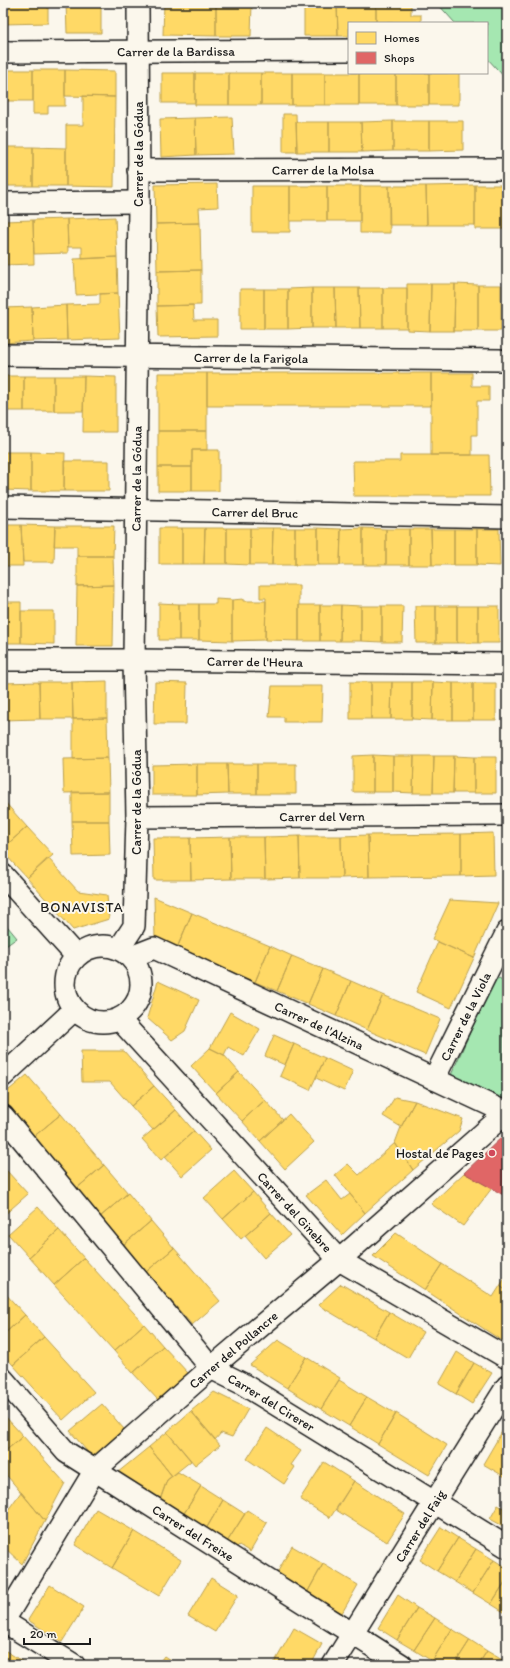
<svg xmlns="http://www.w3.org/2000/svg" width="510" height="1668" viewBox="0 0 510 1668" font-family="Itim,sans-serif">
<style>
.green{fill:#a5e7b1;stroke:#608266}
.homes{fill:#ffd966;stroke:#bba050}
.shops{fill:#e06666;stroke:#a55050}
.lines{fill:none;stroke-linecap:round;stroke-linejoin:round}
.minor-casing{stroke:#1c1c1c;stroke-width:24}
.minor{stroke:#fbf7ec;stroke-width:21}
.poi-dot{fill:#d1495b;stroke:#fbf7ec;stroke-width:1.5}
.labels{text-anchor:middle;stroke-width:4;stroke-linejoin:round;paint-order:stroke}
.street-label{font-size:13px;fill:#1c1c1c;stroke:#fbf7ec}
.poi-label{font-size:13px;fill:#1c1c1c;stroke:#fbf7ec;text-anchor:end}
.neighbourhood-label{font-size:14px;letter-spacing:1px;fill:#1c1c1c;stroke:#fbf7ec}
</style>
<rect width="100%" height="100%" fill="#fbf7ec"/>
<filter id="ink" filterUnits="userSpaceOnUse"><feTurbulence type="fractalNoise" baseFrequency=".025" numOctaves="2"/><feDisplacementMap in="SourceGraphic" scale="8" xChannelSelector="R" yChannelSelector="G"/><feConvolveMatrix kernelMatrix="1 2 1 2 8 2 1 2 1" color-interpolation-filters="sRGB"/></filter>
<g filter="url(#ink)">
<path class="green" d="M437,3H507V80L487,58V23H455Z
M3,921L17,938L3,948Z
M499,978L504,981L503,1101L451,1075L493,981Z"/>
<path class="homes" d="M3,3H48V23L3,24Z
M66,3H101V33H67Z
M164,3H216V36L163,35Z
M216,3H252L251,36H216Z
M304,3H337L338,36H304Z
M337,3H376V23H349V36H338Z
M376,3H411V15H421V23H376Z
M3,70H33V101H3Z
M33,70H65V106H48V114H33Z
M65,70L115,71V97L65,96Z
M162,73H195V103H162Z
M195,73H229V105H195Z
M229,73H261V105H229Z
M261,73H292V105H261Z
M292,73H325V105H292Z
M325,73H359V105H325Z
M359,73H396V105H359Z
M396,73H429V105H396Z
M429,73H459V105H429Z
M83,96L115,97L114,187L66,186V125H83Z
M283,114H296L297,152H283Z
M232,117L234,154L196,155L195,118Z
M195,118L196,155L161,157L160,119Z
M393,121H429V151H393Z
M393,121V151L362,152L361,122Z
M429,121H463V150L429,151Z
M296,122H329V152H297Z
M329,122H361L362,152H329Z
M3,147H33V186H3Z
M33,147L66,148V186H33Z
M217,184L218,207L199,208L200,223L156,224L155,185Z
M475,185V225H427L426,186Z
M475,185H507V229H475Z
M252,186H290V232H252Z
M290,186H327V221H290Z
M327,186H360V221H327Z
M360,186H389L390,233H360Z
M389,186H426L427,225H389Z
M115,217L117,257L82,259V247H68L67,219Z
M67,219L68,253L34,254L33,220Z
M33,220L34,264L3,265V221Z
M200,223L201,270L157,271L156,224Z
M117,257L118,293L76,295L74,259Z
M201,270V305L157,306V271Z
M407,284H431L430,331L407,330Z
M431,284H455L454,331H430Z
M455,284L478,285V331H454Z
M478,285H501V331H478Z
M312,288H335L336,328H312Z
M312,288V328L288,329V289Z
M335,288H359L360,328H336Z
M359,288H383V328H360Z
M383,288H407V328H383Z
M240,289H264V329H240Z
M264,289H288V329H264Z
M118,293L120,338L67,340L66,305L100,304V294Z
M66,305L67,340L33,341L32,307Z
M193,305L194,320H217V336L158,337L157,306Z
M32,307L33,341L3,343V308Z
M158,373H207V431H158Z
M207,373H431V406H207Z
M431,373H472V386H489V401H477V435H472V455H431Z
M3,376H24V411H3Z
M24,376H54V411H24Z
M54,376H84L83,411H54Z
M84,376L116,377V432H83Z
M158,431H207V450H192V467H158Z
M192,450H219V491H192Z
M3,452H31V491L3,490Z
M31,452L65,453L64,491H31Z
M400,455H489L490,496H354L353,461H400Z
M64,461H109V491H64Z
M158,467H192V491H158Z
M3,525H21L23,566H3Z
M21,525L55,526L54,562H23Z
M55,526H114L113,556H77V546H54Z
M159,528H182V564H159Z
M182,528H205L204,564H182Z
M205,528H227V564H204Z
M227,528H250V565L227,564Z
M250,528H273L272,565H250Z
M273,528H295V565H272Z
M295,528H318V565H295Z
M318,528L341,529L340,565H318Z
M363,528V565H340L341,529Z
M363,528L386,529V565H363Z
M386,529H409V565H386Z
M409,529H431L432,565H409Z
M431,529H454V565H432Z
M454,529H477V565H454Z
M477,529H499L500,566L477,565Z
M77,556H113L114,585L77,586Z
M114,585L113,646H76L77,586Z
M260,585H299V641L265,640L266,598H260Z
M216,599L232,600V641L199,640V604H216Z
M243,599V601H266L265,640L232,641V600Z
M3,602H21V643H3Z
M159,603L179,604V640H159Z
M179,604H199V640H179Z
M299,605H320V641H299Z
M320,605H341L340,641H320Z
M341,605L361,606V641H340Z
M361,606H382V642L361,641Z
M382,606H403L402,642H382Z
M415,606H436V643H416Z
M436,606H457V643H436Z
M457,606H478V643H457Z
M478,606H499V643H478Z
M21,611H54V644L21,643Z
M107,681V718L73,719L72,682Z
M39,682H72L73,719H40Z
M39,682L40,719L3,720V683Z
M155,682L187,683L186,724H154Z
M350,682H371V719H350Z
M371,682H392L391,719H371Z
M392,682H412V719H391Z
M412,682H433L432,720L412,719Z
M433,682L453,683V720H432Z
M453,683H473V720H453Z
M473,683H496V720H473Z
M272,686H323L322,722H284V717H269Z
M107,718L108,758L73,759V719Z
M373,755L393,756V792H373Z
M373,755V792H353V756Z
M393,756H414L413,793L393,792Z
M414,756H434L433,793H413Z
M434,756H454L453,793H433Z
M454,756L474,757V793H453Z
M474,757H496V793H474Z
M108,758L109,792L64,793L63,759Z
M197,764H227L228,794L197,795Z
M197,764V795H152V765Z
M227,764H257V794H228Z
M257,764H296V794H257Z
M72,792H109V821H72Z
M3,800L27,827L3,848Z
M72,821H109L110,855L73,856Z
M27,827L53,855L27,878L3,852V848Z
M493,833L494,875L461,876V834Z
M461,834V876L369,877L368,835Z
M368,835L369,877L342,878L341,836Z
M299,836H341L342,878H300Z
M299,836L300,878L265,879L264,837Z
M230,837H264L265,879H231Z
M230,837L231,879L191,880L190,838Z
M153,838H190L191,880H154Z
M48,858L78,891L107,895L109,919L73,930L27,878Z
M154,897L192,913L177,948L155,939Z
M450,900L498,903L474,958L432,939Z
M192,913L270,946L255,982L177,948Z
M438,942L474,958L451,1008L416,992Z
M270,946L292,956L277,991L255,982Z
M292,956L323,969L308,1004L277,991Z
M323,969L351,981L336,1016L308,1004Z
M158,981L199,1000L185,1031L172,1040L147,1018Z
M351,981L383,995L367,1030L336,1016Z
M383,995L440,1019L425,1055L367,1030Z
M230,1012L260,1029L244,1056L228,1047L224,1055L210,1048Z
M274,1035L294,1044L285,1065L265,1056Z
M294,1044L325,1058L310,1090L280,1076Z
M210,1048L224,1055L239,1072L216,1093L191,1066Z
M81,1051H124L154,1086L131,1106L110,1082H82Z
M325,1058L353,1071L344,1091L316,1078Z
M239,1072L265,1100L242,1121L216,1093Z
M27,1075L61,1114L32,1138L3,1104V1095Z
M154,1086L176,1110L153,1130L131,1106Z
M395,1097L415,1101L401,1127L383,1116Z
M265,1100L283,1120L260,1141L242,1121Z
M415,1101L463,1119L459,1131L413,1170L395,1143L401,1127Z
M176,1110L194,1131L161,1160L142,1139Z
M61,1114L104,1165L76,1189L32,1138Z
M289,1114L314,1142L285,1169L260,1141Z
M194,1131L211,1150L182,1176L165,1157Z
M395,1143L413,1170L365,1213L335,1175L348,1164L359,1175Z
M104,1165L128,1193L100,1217L76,1189Z
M6,1170L28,1194L3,1216V1173Z
M234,1171L253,1192L223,1219L204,1198Z
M464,1173L492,1188L463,1226L431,1204Z
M326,1180L342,1200L350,1194L365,1213L342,1235L306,1195Z
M253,1192L271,1213L241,1239L223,1219Z
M128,1193L151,1221L123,1245L100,1217Z
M38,1207L59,1230L29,1257L8,1234Z
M271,1213L290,1235L264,1258L245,1236Z
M151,1221L174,1248L146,1272L123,1245Z
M59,1230L84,1258L54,1285L29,1257Z
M396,1233L442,1264L425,1290L373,1256Z
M174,1248L220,1301L192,1325L146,1272Z
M84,1258L144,1324L114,1351L54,1285Z
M442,1264L493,1297L500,1286L507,1291V1344L425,1290Z
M507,1275V1291L500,1286Z
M341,1284L389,1312L374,1338L318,1305Z
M3,1291L25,1315L3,1335Z
M389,1312L423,1332L408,1358L374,1338Z
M25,1315L44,1337L13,1365L3,1354V1335Z
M144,1324L163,1346L133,1373L114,1351Z
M44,1337L94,1392L63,1420L13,1365Z
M278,1340L306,1357L287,1388L250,1365Z
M163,1346L188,1373L158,1400L133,1373Z
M457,1352L474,1363L456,1394L439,1384Z
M306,1357L340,1378L321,1409L287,1388Z
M474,1363L492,1373L472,1404L456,1394Z
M339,1380L367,1397L349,1426L321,1409Z
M214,1392L248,1409L232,1437L221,1433L215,1440L191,1411Z
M367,1397L396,1414L378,1444L349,1426Z
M102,1404L124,1429L92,1457L70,1431Z
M191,1411L220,1445L195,1465L167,1432Z
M396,1413L447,1445L429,1475L378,1444Z
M3,1414L23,1436L3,1453Z
M507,1423V1478L483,1464Z
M267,1428L301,1451L291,1465L295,1467L284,1484L247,1459Z
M167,1432L191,1461L172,1476L149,1447Z
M23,1436L65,1483L45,1521L3,1471V1453Z
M149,1447L172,1476L167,1480L160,1500L117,1473Z
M324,1462L354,1481L330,1518L300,1499Z
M178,1472L201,1486L183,1515L160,1500L167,1480Z
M354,1481L405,1514L387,1542L336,1510Z
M201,1486L223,1500L206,1529L183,1515Z
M21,1492L45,1521L22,1564L3,1546V1517Z
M223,1500L245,1514L227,1542L206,1529Z
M507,1501V1528L490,1519L498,1505L503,1508Z
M96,1509L134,1531L112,1568L75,1545Z
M247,1510L267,1523L250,1552L239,1545L236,1548L227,1542Z
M441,1527L458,1538L437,1571L420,1560Z
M134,1531L181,1560L159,1596L112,1568Z
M458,1538L476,1549L455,1582L437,1571Z
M292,1546L323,1564L307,1593L276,1575Z
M476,1549L494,1560L473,1593L455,1582Z
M494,1560L507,1568V1579L491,1604L473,1593Z
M323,1564L358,1585L342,1613L307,1593Z
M211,1578L238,1595L215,1632L188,1616Z
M507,1579V1614L491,1604Z
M50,1585L84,1607L62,1642L28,1620Z
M398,1595L417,1608L397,1640L378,1628Z
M417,1608L435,1618L414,1650L397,1640Z
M435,1618L452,1629L432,1661L414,1650Z
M294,1628L322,1644L311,1665H273Z
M452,1629L470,1640L454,1665H438L432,1661Z
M470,1640L487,1651L478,1665H454Z
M6,1651L28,1665H3V1655Z
M487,1651L504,1661L502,1665H478Z
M164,1656L178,1665H157Z"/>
<path class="shops" d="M503,1136L507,1138V1197L464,1173Z"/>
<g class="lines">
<g class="minor-casing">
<g id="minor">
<path id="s1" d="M3,52L349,50"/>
<path id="s2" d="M138,170L507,169"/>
<path d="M3,203L139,202"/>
<path id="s3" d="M3,355L500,360"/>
<path id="s4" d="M3,507L507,517"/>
<path id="s5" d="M3,660H134L507,664"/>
<path id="s6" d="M137,817L507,815"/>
<path d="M3,875L76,956"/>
<circle cx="103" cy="984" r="38"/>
<path id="s7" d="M119,949L134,926L137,817L134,660L139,202L138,3"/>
<path id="s8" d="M131,957L154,948L507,1113"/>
<path id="s9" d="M119,1019L339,1260L507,1358"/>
<path d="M3,1076L74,1010"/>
<path id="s10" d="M434,1079L507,932"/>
<path id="s11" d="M3,1116L211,1368L241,1383L507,1547"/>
<path id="s12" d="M3,1379L66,1452L402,1665"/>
<path d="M3,1621L74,1665"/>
<path id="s13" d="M3,1622L95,1470L211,1368L339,1260L506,1113"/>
<path id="s14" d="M333,1665L507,1386"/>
</g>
</g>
<use href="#minor" class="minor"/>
</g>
</g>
<circle class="poi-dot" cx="492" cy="1153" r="4"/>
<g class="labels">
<g class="street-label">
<text dy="5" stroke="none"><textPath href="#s1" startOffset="173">Carrer de la Bardissa</textPath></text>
<text transform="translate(138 154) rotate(-90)" y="5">Carrer de la Gódua</text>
<text dy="5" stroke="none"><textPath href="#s2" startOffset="185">Carrer de la Molsa</textPath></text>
<text dy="5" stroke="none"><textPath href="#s3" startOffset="248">Carrer de la Farigola</textPath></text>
<text dy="5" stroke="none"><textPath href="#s7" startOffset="475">Carrer de la Gódua</textPath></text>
<text dy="5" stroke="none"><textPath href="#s4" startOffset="252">Carrer del Bruc</textPath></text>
<text dy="5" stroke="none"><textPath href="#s5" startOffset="252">Carrer de l'Heura</textPath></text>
<text transform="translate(136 802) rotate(-90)" y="5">Carrer de la Gódua</text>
<text dy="5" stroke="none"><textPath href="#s6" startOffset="185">Carrer del Vern</textPath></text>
<text dy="5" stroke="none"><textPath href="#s10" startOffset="70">Carrer de la Viola</textPath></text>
<text dy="5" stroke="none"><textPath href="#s8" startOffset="207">Carrer de l'Alzina</textPath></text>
<text dy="5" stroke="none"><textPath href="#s9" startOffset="261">Carrer del Ginebre</textPath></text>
<text dy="5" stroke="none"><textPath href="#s13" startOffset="361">Carrer del Pollancre</textPath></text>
<text dy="5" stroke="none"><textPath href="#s11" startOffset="396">Carrer del Cirerer</textPath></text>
<text dy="5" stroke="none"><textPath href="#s14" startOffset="164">Carrer del Faig</textPath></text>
<text dy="5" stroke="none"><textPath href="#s12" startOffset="247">Carrer del Freixe</textPath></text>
</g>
<g class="poi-label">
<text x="484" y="1158">Hostal de Pages</text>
</g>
<g class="neighbourhood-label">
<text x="82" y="912">BONAVISTA</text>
</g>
</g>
<rect width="510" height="1668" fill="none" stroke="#fbf7ec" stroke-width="16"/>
<rect x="8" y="8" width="494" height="1652" fill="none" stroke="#1c1c1c" stroke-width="1.5" filter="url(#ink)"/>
<rect x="348" y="22" width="140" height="52" fill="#fbf7ec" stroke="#a29f99"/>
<rect x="356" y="32" width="20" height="12" fill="#ffd966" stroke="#a29f99"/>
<text x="384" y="42" font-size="12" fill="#1c1c1c">Homes</text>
<rect x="356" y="52" width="20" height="12" fill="#e06666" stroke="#a29f99"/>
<text x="384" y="62" font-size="12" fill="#1c1c1c">Shops</text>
<path d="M24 1638v6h66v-6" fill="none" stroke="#1c1c1c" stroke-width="2"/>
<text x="30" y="1638" font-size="12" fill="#1c1c1c" stroke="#fbf7ec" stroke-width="3" paint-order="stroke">20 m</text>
</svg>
